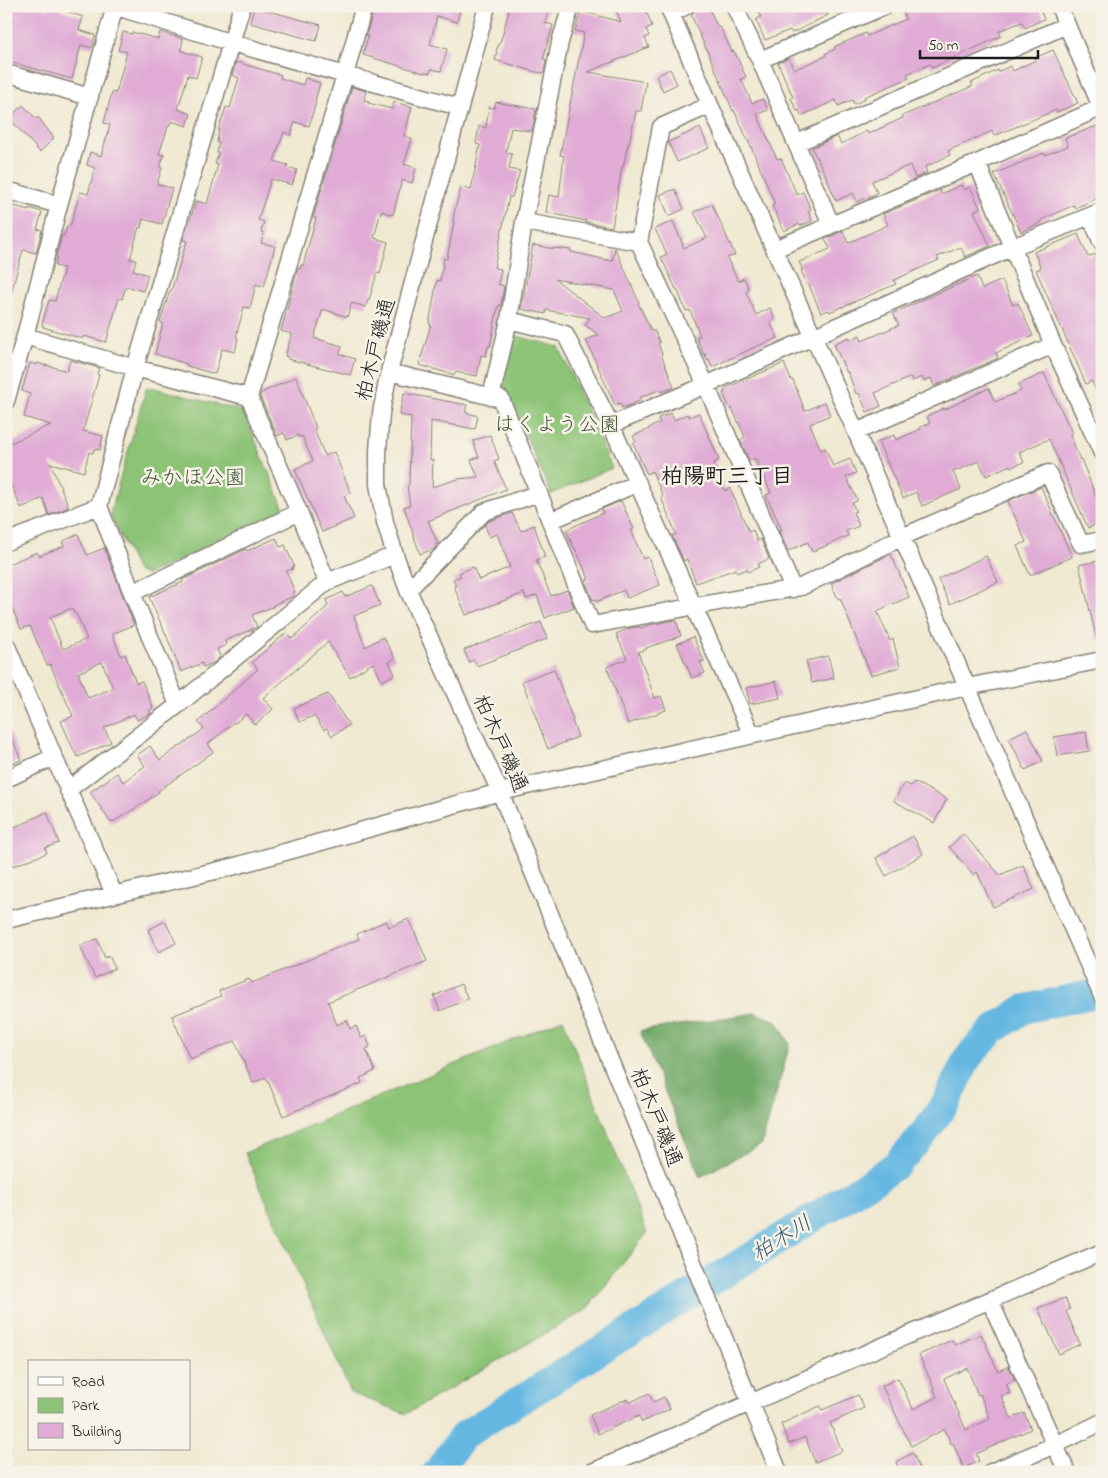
<svg xmlns="http://www.w3.org/2000/svg" width="1108" height="1478" viewBox="0 0 1108 1478" font-family="'Indie Flower','Klee One',sans-serif">
<style>
.green{fill:#8cc376;stroke:#547049}
.forest{fill:#71a967;stroke:#466242}
.lines{fill:none;stroke-linecap:round;stroke-linejoin:round}
.river{stroke:#65b7e1;stroke-width:29}
.building{fill:#e0abd5;fill-rule:evenodd}
.minor-casing{stroke:#868277;stroke-width:19}
.minor{stroke:#fff;stroke-width:16}
.labels{text-anchor:middle;stroke-width:5;stroke-linejoin:round;paint-order:stroke}
.street-label{font-size:21px;fill:#1c1c1c;stroke:#f7f3e8}
.park-label{font-size:21px;fill:#43563c;stroke:#f7f3e8}
.neighbourhood-label{font-size:22px;font-weight:bold;fill:#1c1c1c;stroke:#f7f3e8}
.water-label{font-size:22px;font-style:italic;fill:#395a6b;stroke:#f7f3e8}
</style>
<rect width="100%" height="100%" fill="#f7f3e8"/>
<filter id="ink" filterUnits="userSpaceOnUse"><feTurbulence type="fractalNoise" baseFrequency=".02" numOctaves="2"/><feDisplacementMap in="SourceGraphic" scale="10" xChannelSelector="R" yChannelSelector="G"/><feConvolveMatrix kernelMatrix="1 2 1 2 8 2 1 2 1" color-interpolation-filters="sRGB"/></filter>
<filter id="wash" filterUnits="userSpaceOnUse"><feTurbulence type="fractalNoise" baseFrequency=".0096" numOctaves="4" result="noise"/><feDisplacementMap in="SourceGraphic" scale="20" xChannelSelector="R" yChannelSelector="G"/><feGaussianBlur stdDeviation="1.12" result="paint"/><feColorMatrix in="noise" values="0 0 0 0 0 0 0 0 0 0 0 0 0 0 0 0 0 1.4 0 .05"/><feComposite in="paint" operator="in"/></filter>
<g filter="url(#wash)">
<rect width="100%" height="100%" fill="#f0e9d2"/>
<path class="green" d="M513,335L559,347L612,468L551,494L502,380Z
M151,387L241,411L245,416L284,509L282,515L146,575L137,571L111,516V510L146,389Z
M563,1019L647,1233L586,1310L406,1414L351,1393L245,1153Z"/>
<path class="forest" d="M755,1013L777,1021L790,1044L762,1144L700,1177L640,1031Z"/>
<g class="lines">
<path class="river" d="M437,1472L464,1435L874,1180L896,1165L922,1136L947,1101L968,1057L992,1031L1024,1009L1102,992"/>
</g>
<g id="blocks">
<path class="building" d="M6,6H37L49,10L51,6L83,17L79,30L95,35L92,48L81,45L72,79L6,61V42L13,19L6,17Z
M375,6H461L457,22L437,16L430,44L447,49L441,71L431,69L430,73L425,72L424,73L363,55L368,36L366,35Z
M510,6H549L545,23L553,25L543,59L546,60L544,73L536,72L495,60L497,53L496,51L502,37Z
M614,6H644L652,26L646,29L649,36L645,38L649,47L588,72L646,82L641,111H636L629,144H628L623,167H622L612,227L585,222L586,221L546,212L549,195L559,197L564,156L560,155L584,33L575,31L581,11L621,22Z
M696,6H708L718,28L720,27L732,52L734,51L746,77L741,79L752,103L763,99L768,110L757,114L777,159L781,158L797,195L803,192L811,210L808,211L812,221L800,226L799,224L784,231L772,205L775,204L755,156L734,110L733,111L713,64L691,15L695,11Z
M756,6H823L828,15L792,33L790,30L765,40L756,20L761,17Z
M917,6H1038L1044,19L1025,28L1022,22L999,31L1001,36L932,68L930,64L907,74L909,78L864,97L865,99L854,104L852,100L838,106L836,100L801,116L799,110L797,111L791,98L793,97L778,63L789,58L794,69L803,66L826,56L825,54L835,49L834,47L866,33L867,36L906,19L903,13Z
M254,7L321,25L316,41L250,23Z
M123,32L132,34V32L158,39L160,32L183,39L181,49L182,51L202,57L196,78L188,75L178,109L191,114L187,126L171,121L170,125L169,124L159,154L164,155L160,167L162,168L157,184L172,188L162,224L143,219L141,228L139,227L130,259L136,260L133,270L148,275L143,291L126,286L122,299L119,298L106,342L84,336L83,338H80L43,327V325H42L49,300L55,301L64,268L55,266L57,258H56L62,235L64,236L67,226L70,227L80,192L88,194L95,168L87,165L90,152L101,156L110,125L104,123L112,92L116,93L127,52L118,50Z
M1053,50L1078,103L1057,112L1056,110L994,136L992,131L948,151L950,155L925,167L927,173L915,178L910,165L872,181L877,193L857,202L853,193L836,201L825,174L812,148L837,136L841,144L867,131L868,134L903,118L902,116L973,86L971,83L998,70V72L1010,66L1013,71L1036,60L1035,58Z
M236,62L281,75L280,78L303,85L305,78L320,83L315,101L316,102L309,126L295,122L291,135L284,132L274,161L288,165L287,167L297,170L292,185L271,179L258,220L264,222L261,232L264,233L261,243L275,246L264,287L256,284L250,308L244,307L236,337L238,338L235,352L222,349L215,374L187,366V364L155,354L163,323L160,322L170,291H171L187,241L183,240L188,223H189L196,201L207,204L218,165L215,164L219,153H217L219,143H217L219,128L226,107L230,108L239,78L232,75Z
M670,69L677,84L663,91L656,76Z
M352,87L366,91L364,100L369,101L368,103L392,109L394,102L412,107L404,136L412,139L404,164L416,168L412,183L402,180L393,215L381,211L374,238L388,242L380,274L377,273L369,300H368L366,307L352,303L347,317L323,309L314,338L342,346L340,354L355,359L350,375L288,359V357L285,356L292,334L281,331L298,268L300,269L301,265L303,266L316,218H313Z
M496,102L536,109L532,131L511,128L506,152L512,154L509,169L520,171L512,197H509L494,268L501,269L498,284L504,286L501,305H499L497,311L490,347L488,346L486,356L481,355L477,376L455,372V375L419,365L431,324H429L437,280L440,281L444,258L447,259L454,222H453L455,209L461,187L471,190L480,145L476,144L479,126L486,128L489,107L495,108Z
M23,105L36,119L38,117L54,138L40,152L9,118Z
M1102,124V196L1075,208L1074,205L1041,220L1042,222L1021,232L994,174L1044,153L1045,155L1068,146L1065,138Z
M700,128L709,148L677,162L668,142Z
M961,185L964,190L970,187L980,208L974,211L990,246L965,257L961,247L937,257L939,260L894,280L896,284L830,312L829,310L821,313L809,285H807L801,270H803L799,262L830,249L825,239L843,231L848,243L888,225L883,214L940,190L941,194Z
M675,189L684,209L669,216L660,195Z
M6,204L29,210V208L42,212L37,229L42,230L36,253L23,250L10,296H6Z
M712,204L735,255L727,258L738,281L744,278L749,290L746,292L756,315L770,308L775,319L770,322L778,338L755,347L712,367L709,359L707,360L705,354L704,355L696,337L700,336L690,310L686,311L677,289H676L661,257L667,254L655,229L673,221L684,248L707,238L694,212Z
M1078,234L1088,257L1095,254L1102,269L1101,404L1092,381L1086,384L1036,270L1041,268L1034,252Z
M533,245L555,249V248L571,250V252L612,261L615,248L639,302L638,303L652,332L654,330L660,343H658L662,354H661L674,387L662,392L661,389L639,398L640,401L622,408L620,403L615,405L586,340L599,335L585,325L590,318L546,310V314L521,309ZM555,279L614,290L623,311L605,318Z
M977,276L982,289L1002,280L1013,305L1018,303L1033,336L996,353L998,358L934,386L931,378L924,381L922,377L912,381L911,377L875,393L881,406L867,412L859,393L856,394L848,372L847,373L834,344L849,337L850,340L860,335L862,341L899,325L893,313Z
M70,360L99,368L97,374L99,375L83,431L103,436L100,450L94,449L93,453L89,452L84,472L50,463L69,507L49,515L43,498L21,508L6,473V445L51,425L24,417L30,394L22,391L30,363L37,365L38,363L46,366V365L67,371Z
M784,363L791,380H793L805,411L825,402L830,415L810,424L821,450L825,448L833,466L850,459L856,473L846,477L857,499V501L852,503L856,511L853,512L859,526L846,531L848,536L812,552L808,542L788,551L779,531L782,530L766,495L771,493L755,458L749,461L740,440L745,437L732,408L730,409L723,393L725,392L724,389Z
M1044,373L1072,433L1070,434L1080,460L1081,459L1097,499L1098,498L1102,506V522L1088,528L1049,439L1019,452L1024,462L1011,467L1010,465L986,476L979,461L953,472L961,489L922,506L916,492L903,498L878,442L894,435L896,440L921,429L920,427L930,423L927,416L944,408V410L989,388L995,402L1021,391L1018,385Z
M296,377L316,428L314,429L325,456L334,452L351,493L344,496L354,518L322,532L295,469L313,461L302,436L299,438L298,435L287,440L284,433L277,436L260,396L261,393Z
M404,393L467,405L465,412L478,416L475,429L431,421L430,460H433L432,487L458,479L478,477L471,460L479,457L473,441L490,435L499,459L494,461L506,489L428,521L438,544L435,545L436,547L434,549L420,554L404,507L410,505L407,486L409,485L411,417L399,415Z
M671,413L674,420L688,414L689,417L699,413L719,460L714,463L725,491L730,488L749,532L753,530L757,541L761,539L769,559L758,564L759,567L748,572L747,569L737,573L736,569L696,583L687,559L684,561L672,536L676,534L661,497L663,496L652,471L647,474L633,443L636,442L633,436L649,429V428L660,423L658,418Z
M1041,487L1072,557L1030,575L1017,546L1026,542L1008,501Z
M621,501L634,529L631,530L643,559L648,557L660,585L627,598L624,590L596,602L595,599L593,600L586,583L587,582L586,580L589,579L575,548H574L566,530L603,513L602,509Z
M512,513L521,531L534,525L545,557L536,560L551,596L567,590L574,607L545,618L537,595L526,599L524,593L466,615L454,586L456,585L453,579L461,576L459,573L473,567L479,580L510,567L497,534L489,537L485,525L489,521Z
M78,534L87,555L104,548L108,557L134,625L112,634L121,656L125,654L136,683L142,681L153,708L149,710L151,713L137,720L134,714L104,728L111,742L78,757L74,751L61,721L73,716L50,664L47,665L30,626L21,629L6,594V565L37,552L39,556L64,546L62,542ZM72,608L74,614L76,613L87,639L63,649L50,617ZM102,662L113,688L88,698L78,673Z
M276,538L280,547L285,545L294,566L292,567L293,569L286,571L295,592L292,593L294,596L273,605L274,606L252,615L257,627L225,641L226,645L217,649L220,657L215,662L203,667L202,663L181,672L167,637L149,597L183,582L182,580L246,549L247,551Z
M891,554L909,597L877,611L890,641L893,639L900,667L871,675L840,598L838,599L831,583Z
M986,556L998,582L950,604L938,579Z
M1102,560V640H1097L1079,565Z
M372,586L380,605L354,616L365,647L383,637L395,658L389,662L395,674L382,681L373,663L350,677L328,642L263,698L273,709L255,725L246,714L235,723L234,722L208,744L213,752L158,791L159,792L144,803L111,823L90,792L117,773L123,782L145,766L137,755L150,746L160,760L204,729L198,722L258,669L252,662L286,633L292,639L328,606L326,600L343,592L345,597Z
M676,620L681,636L646,648L647,649L638,652L655,698L661,696L666,710L628,724L607,667L627,659L616,634L630,628L639,627L640,628L649,625Z
M541,622L547,639L477,666L474,660L469,662L464,650Z
M693,637L704,661L700,662L705,673L692,678L677,644Z
M828,656L834,678L812,683L806,661Z
M554,669L573,720L572,721L578,737L548,749L522,681Z
M776,681L780,698L750,704L746,688Z
M328,694L349,725L332,736L327,728L324,730L314,716L299,722L294,708Z
M6,724L21,760L6,766Z
M1027,729L1043,761L1025,770L1009,738Z
M1086,732L1089,751L1057,756L1054,737Z
M914,782L947,799L934,823L894,801L904,783L911,786Z
M47,812L59,843L45,848L47,853L13,866L6,847V830L30,821V820Z
M963,834L1000,875L1023,865L1034,889L993,907L977,872L974,875L949,847Z
M913,836L923,854L886,876L876,858Z
M409,919L427,961L328,1002L337,1025L347,1020L350,1029L356,1026L361,1038L366,1036L370,1047L366,1049L375,1071L360,1078L362,1083L283,1116L266,1077L253,1083L235,1041L190,1059L172,1016L221,996L219,991L249,979L252,983L359,939L357,934L386,921L389,927Z
M165,921L176,943L159,952L148,930Z
M97,939L105,958L109,956L115,968L95,978L80,946Z
M461,984L468,999L440,1011L434,996Z
M1065,1298L1070,1309L1066,1311L1080,1344L1059,1354L1038,1308Z
M981,1334L998,1371L1009,1366L1015,1380L1006,1384L1010,1393L1001,1396L1011,1418L1024,1413L1031,1429L976,1454L979,1461L964,1468L953,1443L951,1444L945,1429L911,1446L882,1386L898,1378L913,1409L937,1397L934,1390H935L919,1355L952,1340L955,1345ZM967,1368L978,1395L980,1394L990,1419L966,1430L944,1379Z
M649,1393L653,1402L664,1397L670,1409L642,1422L639,1416L598,1434L590,1415L627,1399L629,1403Z
M858,1395L864,1408L830,1423L842,1451L815,1462L805,1437L789,1444L781,1424L820,1406L822,1410Z
M913,1453L921,1472H900L896,1462Z"/>
</g>
</g>
<g filter="url(#ink)">
<use href="#blocks" fill-opacity="0" stroke="#868277" stroke-width="1"/>
<g class="lines">
<g class="minor-casing">
<path id="minor" d="M114,6L232,43L459,107
M487,6L389,372L381,413L378,451V484L385,522L395,555L408,590L500,792L779,1472
M668,6L710,105L856,432L1102,996
M734,6L760,60L831,224
M1059,6L1101,107
M672,13L686,6
M760,60L885,6
M6,73L90,97
M710,105L661,127L639,242L706,385L793,589
M797,143L1067,25
M977,163L1053,345L1102,453
M6,190L59,205
M1090,216L1102,243
M524,222L639,242
M775,249L977,163L1102,107
M509,320L565,334L611,425L752,735
M25,336L135,368L249,397
M389,372L501,399L592,625L801,587L902,537L1048,473L1081,544L1102,540
M491,397L509,320L524,222L560,42L571,6
M6,401L25,336L59,205L115,6
M611,425L706,385L1013,247L1102,211
M856,432L1053,345
M550,521L638,483
M6,542L99,506
M327,582L395,555
M408,590L484,512L539,493
M132,593L299,512
M6,644L54,757L114,894
M178,705L132,593L99,506L135,368L242,6
M6,779L54,757
M68,790L178,705L327,582L299,512L249,397L345,75L364,6
M6,920L228,868L500,792L967,687L1102,660
M990,1301L1067,1472
M592,1472L750,1403L1102,1252
M991,1472L1055,1445L1102,1422"/>
</g>
<use href="#minor" class="minor"/>
</g>
</g>
<g class="labels">
<g class="street-label">
<text transform="translate(375 349) rotate(-76)" y="7">柏木戸磯通</text>
<text transform="translate(501 743) rotate(66)" y="7">柏木戸磯通</text>
<text transform="translate(657 1117) rotate(68)" y="7">柏木戸磯通</text>
</g>
<g class="park-label">
<text x="557" y="431">はくよう公園</text>
<text x="193" y="484">みかほ公園</text>
</g>
<g class="neighbourhood-label">
<text x="727" y="483">柏陽町三丁目</text>
</g>
<g class="water-label">
<text transform="translate(781 1237) rotate(-32)" y="8">柏木川</text>
</g>
</g>
<rect width="1108" height="1478" fill="none" stroke="#f7f3e8" stroke-width="25"/>
<rect x="28" y="1360" width="162" height="90" fill="#f7f3e8" stroke="#9f9d96"/>
<rect x="38" y="1377" width="25" height="8" fill="#ffffff" stroke="#9f9d96"/>
<text x="72" y="1386" font-size="15" fill="#1c1c1c">Road</text>
<rect x="38" y="1398" width="25" height="15" fill="#8cc376" stroke="#9f9d96"/>
<text x="72" y="1410" font-size="15" fill="#1c1c1c">Park</text>
<rect x="38" y="1423" width="25" height="15" fill="#e0abd5" stroke="#9f9d96"/>
<text x="72" y="1436" font-size="15" fill="#1c1c1c">Building</text>
<path d="M920 50v8h118v-8" fill="none" stroke="#1c1c1c" stroke-width="2.5"/>
<text x="928" y="50" font-size="15" fill="#1c1c1c" stroke="#f7f3e8" stroke-width="4" paint-order="stroke">50 m</text>
</svg>
